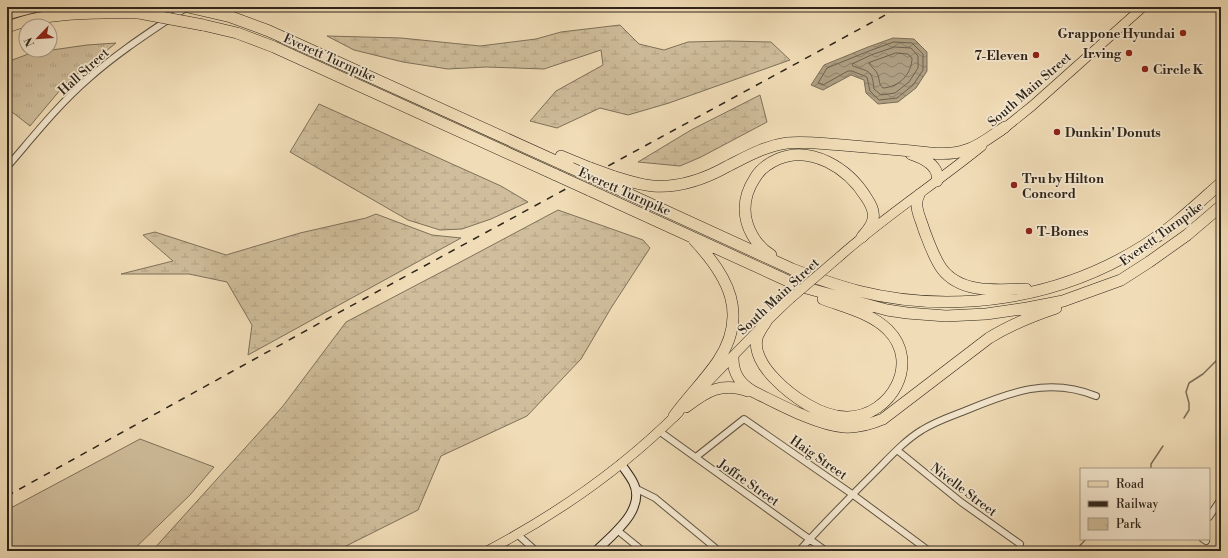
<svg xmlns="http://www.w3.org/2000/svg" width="1228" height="558" viewBox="0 0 1228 558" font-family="'Libre Bodoni',serif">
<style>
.grass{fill:#cfbd9b;stroke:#7e715a}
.wetland{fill:url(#wetland-marsh);stroke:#7e715a}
.park{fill:url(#park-tufts);stroke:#7e715a}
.water{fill:url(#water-waves);stroke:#7b6e58}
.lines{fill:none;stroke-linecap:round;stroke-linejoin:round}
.shore{stroke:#6e624e;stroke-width:1}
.stream{stroke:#7b6e58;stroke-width:1.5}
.street-casing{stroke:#5e5341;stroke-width:8}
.secondary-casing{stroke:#2e251a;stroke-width:10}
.primary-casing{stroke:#2e251a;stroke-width:10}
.highway-casing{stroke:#2e251a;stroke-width:12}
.street{stroke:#f5e8d0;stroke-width:6}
.secondary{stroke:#f5e8d0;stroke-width:8}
.primary{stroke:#f0dcb6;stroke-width:9}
.highway{stroke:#f0dcb6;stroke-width:11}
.rail{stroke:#2e251a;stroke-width:1.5;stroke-dasharray:7 7;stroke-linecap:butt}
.primary-bridge-casing{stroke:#2e251a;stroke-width:10;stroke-linecap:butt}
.highway-bridge-casing{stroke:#2e251a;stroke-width:12;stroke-linecap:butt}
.primary-bridge{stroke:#f0dcb6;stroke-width:9}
.highway-bridge{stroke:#f0dcb6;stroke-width:11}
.poi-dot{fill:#8f2418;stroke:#f5e8d0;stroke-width:1.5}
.labels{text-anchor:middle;stroke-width:3.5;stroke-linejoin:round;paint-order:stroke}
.poi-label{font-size:13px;font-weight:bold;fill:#2e251a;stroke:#f5e8d0;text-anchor:start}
.street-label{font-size:13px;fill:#2e251a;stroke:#f5e8d0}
</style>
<defs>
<pattern id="wetland-marsh" width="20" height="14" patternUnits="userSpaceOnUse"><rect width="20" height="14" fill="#cfbd9b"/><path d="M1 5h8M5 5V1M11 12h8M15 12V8" fill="none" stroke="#b2a285"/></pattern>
<pattern id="park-tufts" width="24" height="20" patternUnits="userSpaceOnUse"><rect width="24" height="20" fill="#cfbd9b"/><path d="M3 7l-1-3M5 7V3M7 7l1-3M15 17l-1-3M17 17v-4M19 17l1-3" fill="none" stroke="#b2a285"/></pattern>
<pattern id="water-waves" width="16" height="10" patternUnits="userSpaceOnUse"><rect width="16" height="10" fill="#ae9e81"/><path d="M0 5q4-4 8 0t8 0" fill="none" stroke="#8e8169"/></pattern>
</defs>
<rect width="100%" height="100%" fill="#f0dcb6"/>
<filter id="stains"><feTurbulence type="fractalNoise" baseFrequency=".005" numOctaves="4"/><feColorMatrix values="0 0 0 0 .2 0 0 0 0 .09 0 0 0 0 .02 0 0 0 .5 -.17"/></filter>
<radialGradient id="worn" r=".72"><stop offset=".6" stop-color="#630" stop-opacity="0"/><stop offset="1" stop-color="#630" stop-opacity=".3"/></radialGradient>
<path class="grass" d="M140,439L214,467L190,495L132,551H7V510Z"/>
<path class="wetland" d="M620,25L639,44L664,50L688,42L728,41L771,42L790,60L669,103L628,115L600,108L557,128L530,121L556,91L603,65L601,50L544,69L486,67L448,69L403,62L354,50L327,36L401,38L480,46L536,39L561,32Z
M760,95L767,122L701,157L680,166L638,162L691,130Z
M319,104L501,186L528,202L491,219L462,229L440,230L408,220L290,152Z
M558,210L643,240L650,248L611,308L581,359L527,416L441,456L418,510L336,551H152L283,406L346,322L468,258Z
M376,214L432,235L461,238L248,355L252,325L227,282L189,274H121L173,261L143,235L155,232L226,255L300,233L366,218Z"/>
<path class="park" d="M116,43L66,83L30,126L7,108V62L31,53L87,45Z"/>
<path class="water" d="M893,38L914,39L927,52V71L916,88L898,102L878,104L866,93L864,80L851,75L823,90L811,85L824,65L868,47Z"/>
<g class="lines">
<path class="shore" d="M894,42L912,43L923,54V70L913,85L897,98L879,100L870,91L867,77L852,71H848L823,85L818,83L827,68L869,51Z
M895,47L911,48L918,56V68L909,82L895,93L881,95L874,89C872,70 870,72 853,66L852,64L871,55Z
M896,53L908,54L912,58C912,74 899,87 883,88C878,84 880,78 877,73C875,69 871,67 869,63Z"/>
<path class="stream" d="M1184,418L1189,410V403L1186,392L1189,383L1203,374L1219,358L1221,354
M1151,469V464L1163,446
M1075,551L1086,539"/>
<g class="street-casing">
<path id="street" d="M7,167C33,137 58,105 88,79C118,52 153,30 187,7
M659,431L826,551
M897,450L961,502L1020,544
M696,457L744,419L852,494L929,551
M635,488L655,498L719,551
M1209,517L1221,499
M617,530L643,551
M517,534L536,551
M1203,539L1206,541
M799,551C823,524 849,498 875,472C890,457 904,441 922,430C936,421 952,416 967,410C1010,392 1049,377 1096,396"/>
</g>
<g class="secondary-casing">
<path id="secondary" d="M596,551C613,534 647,509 633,482C630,476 625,470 621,464"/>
</g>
<g class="primary-casing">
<path id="primary" d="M1001,131L1032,106L1143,7
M839,257C884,217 935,184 982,146
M702,388L766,322L790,299
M487,551C557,514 623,468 679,412"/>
</g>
<g class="highway-casing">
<path id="highway" d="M188,7L231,17L269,31L571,168
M7,14L34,7
M203,25L237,33L274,47L556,175
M7,27C16,24 25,21 34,19C68,12 104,12 139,13
M911,154C923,158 940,166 937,181
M561,156L590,168
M612,176C625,180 639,185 653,186C680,188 705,179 728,166C748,156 765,146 787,143C805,141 824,144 842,145C865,147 888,149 912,151C929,153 949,156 966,150C980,146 993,135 1005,127
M609,185L792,269C813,277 835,285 858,291C954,315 1059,299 1143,246C1172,228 1196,205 1221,183
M589,190L799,286L887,310L907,313L946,316L986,314L1027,308L1063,301L1121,280L1149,262L1187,235L1221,206
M919,195C913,206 921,219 924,230C929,243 934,258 942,269C961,294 998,290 1026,289
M771,255C756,246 745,227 745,209C745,198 749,187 755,178C760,169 769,163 778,159C811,145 848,168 866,197C870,203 875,211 873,219C872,226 866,232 862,237
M766,322C763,326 760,331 758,335C752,350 764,368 774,378C791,396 822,418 848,417C891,416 921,363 888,330C871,313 844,307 823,299
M733,358C733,374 740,384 754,392C779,404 817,425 844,427C858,428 871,424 883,419L989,338C1010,325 1032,316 1056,308
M686,407C707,391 721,382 748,391
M674,416C688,397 705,380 718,361C749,314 728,276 694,240"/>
</g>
<use href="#street" class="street"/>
<use href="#secondary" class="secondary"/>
<use href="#primary" class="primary"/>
<use href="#highway" class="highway"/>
<path class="rail" d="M7,496L327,319L900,7"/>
<g class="primary-bridge-casing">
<path id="primary-bridge" d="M790,299L839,257"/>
</g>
<g class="highway-bridge-casing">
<path id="highway-bridge" d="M139,13L203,25
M571,168L609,185
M590,168L612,176
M556,175L589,190"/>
</g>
<use href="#primary-bridge" class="primary-bridge"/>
<use href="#highway-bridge" class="highway-bridge"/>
</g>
<g class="poi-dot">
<circle cx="1183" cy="33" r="4"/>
<circle cx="1129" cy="53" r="4"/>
<circle cx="1036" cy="55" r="4"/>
<circle cx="1145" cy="69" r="4"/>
<circle cx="1057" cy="132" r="4"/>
<circle cx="1014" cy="185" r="4"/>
<circle cx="1029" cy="231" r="4"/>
</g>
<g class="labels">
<g class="poi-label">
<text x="1175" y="38" text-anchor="end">Grappone Hyundai</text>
<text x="1121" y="58" text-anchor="end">Irving</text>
<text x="1028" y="60" text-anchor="end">7-Eleven</text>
<text x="1153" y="74">Circle K</text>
<text x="1065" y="137">Dunkin' Donuts</text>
<text x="1022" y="183">Tru by Hilton<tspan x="1022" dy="15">Concord</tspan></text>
<text x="1037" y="236">T-Bones</text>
</g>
<g class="street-label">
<text transform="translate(330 57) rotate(24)" y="5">Everett Turnpike</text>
<text transform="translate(83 71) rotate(-42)" y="5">Hall Street</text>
<text transform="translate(1029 89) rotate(-41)" y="5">South Main Street</text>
<text transform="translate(625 191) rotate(24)" y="5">Everett Turnpike</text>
<text transform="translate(1161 233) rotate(-36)" y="5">Everett Turnpike</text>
<text transform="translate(778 296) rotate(-43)" y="5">South Main Street</text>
<text transform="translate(819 457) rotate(35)" y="5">Haig Street</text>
<text transform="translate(749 482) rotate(35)" y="5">Joffre Street</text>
<text transform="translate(964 489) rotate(37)" y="5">Nivelle Street</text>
</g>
</g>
<rect width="1228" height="558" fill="none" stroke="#f0dcb6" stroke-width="24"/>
<rect x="8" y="8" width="1212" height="542" fill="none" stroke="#2e251a" stroke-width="2"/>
<rect x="12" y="12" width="1204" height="534" fill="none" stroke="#2e251a"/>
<rect x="1080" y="468" width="130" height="72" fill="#f5e8d0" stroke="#a59a87"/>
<rect x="1088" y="481" width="20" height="6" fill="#f0dcb6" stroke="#a59a87"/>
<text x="1116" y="488" font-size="12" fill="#2e251a">Road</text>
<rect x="1088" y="501" width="20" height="6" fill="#2e251a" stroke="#a59a87"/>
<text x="1116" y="508" font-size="12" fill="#2e251a">Railway</text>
<rect x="1088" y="518" width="20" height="12" fill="url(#park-tufts)" stroke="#a59a87"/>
<text x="1116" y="528" font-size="12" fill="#2e251a">Park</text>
<g transform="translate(38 38) rotate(245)"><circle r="19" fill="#f5e8d0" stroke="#a59a87"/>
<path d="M0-3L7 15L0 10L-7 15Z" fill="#8f2418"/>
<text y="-6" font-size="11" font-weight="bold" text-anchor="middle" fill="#2e251a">N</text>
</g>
<rect width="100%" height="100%" filter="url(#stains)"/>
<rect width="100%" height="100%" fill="url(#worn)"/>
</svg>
